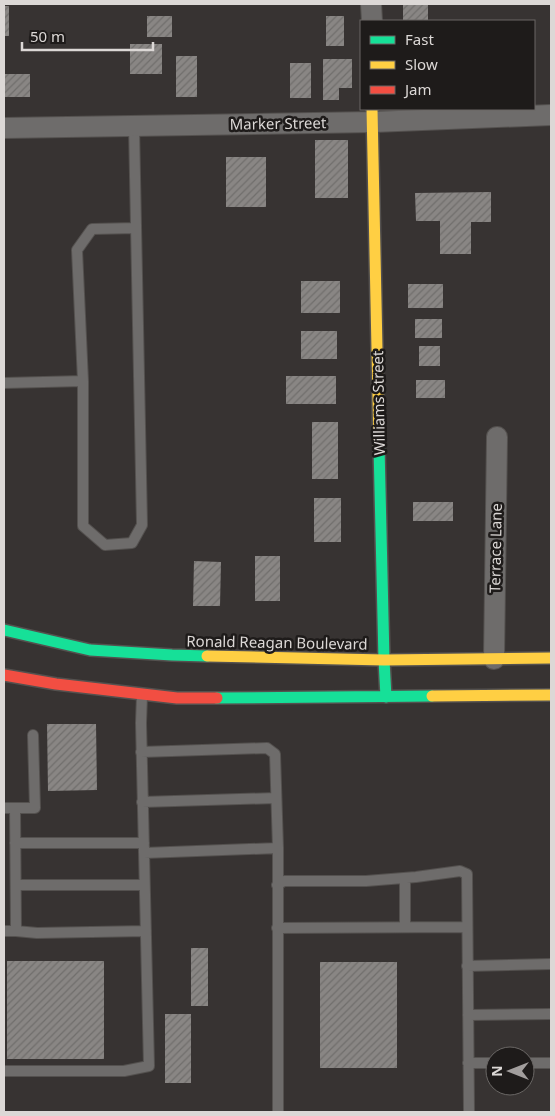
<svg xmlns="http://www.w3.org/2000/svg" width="555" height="1116" viewBox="0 0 555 1116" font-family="'Noto Sans',sans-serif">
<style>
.building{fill:url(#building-hatch)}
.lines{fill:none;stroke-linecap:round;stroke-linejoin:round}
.lane-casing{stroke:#54514f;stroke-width:12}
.street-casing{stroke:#54514f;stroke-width:22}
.fast-casing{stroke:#54514f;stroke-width:14}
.slow-casing{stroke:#54514f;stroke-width:14}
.jam-casing{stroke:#54514f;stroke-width:14}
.lane{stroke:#6e6c6b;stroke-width:10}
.street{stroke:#6e6c6b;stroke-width:20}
.fast{stroke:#16e098;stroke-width:11}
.slow{stroke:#ffcf43;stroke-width:11}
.jam{stroke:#f24e42;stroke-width:11}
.labels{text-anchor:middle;stroke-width:5;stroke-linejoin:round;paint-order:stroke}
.street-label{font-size:15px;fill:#dcd8d6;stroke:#1e1b1a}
</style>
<defs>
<pattern id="building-hatch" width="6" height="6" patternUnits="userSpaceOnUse" patternTransform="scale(1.25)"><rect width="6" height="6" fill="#898684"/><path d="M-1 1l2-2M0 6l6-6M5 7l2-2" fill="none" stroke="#706e6c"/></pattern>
</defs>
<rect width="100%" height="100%" fill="#373332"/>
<path class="building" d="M403,4H428V21H403Z
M4,6H9V36H4Z
M147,16H172V37H147Z
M326,16H344V46H326Z
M130,44H162V74H130Z
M176,56H197V97H176Z
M323,59H352V88H339V100H323Z
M290,63H311V98H290Z
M4,74H30V97H4Z
M315,140H348V198H315Z
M226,157H266V207H226Z
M491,192V222H471V254H440V221H416L415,193Z
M301,281H340V313H301Z
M408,284H443V308H408Z
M415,319H442V338H415Z
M301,331H337V359H301Z
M419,346H440V366H419Z
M286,376H336V404H286Z
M416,380H445V398H416Z
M312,422H338V479H312Z
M314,498H341V542H314Z
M413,502H453V521H413Z
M255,556H280V601H255Z
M194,561L221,562L220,606H193Z
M47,724H96L97,790L48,791Z
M191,948H208V1006H191Z
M7,961H104V1059H7Z
M320,962H397V1068H320Z
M165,1014H191V1083H165Z"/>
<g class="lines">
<g class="lane-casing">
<path id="lane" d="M83,381L77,250L92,229L136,228
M4,383L83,381V526L105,545L132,543L142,525L134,126
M141,752L267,748L275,754L278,848L144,853
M142,802L276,798
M4,808H15L16,931H4
M15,808H35L33,735
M15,843H144
M278,848V1112
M405,878V927
M16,885H144
M277,885L284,881H366L416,877L460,871L467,874L469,1112
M277,928L467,927
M16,931L37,933L146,931
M467,966L551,964
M468,1015L551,1014
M468,1063H495
M525,1063H551
M4,1071H124L149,1066L141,723L142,695"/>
</g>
<g class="street-casing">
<path id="street" d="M371,4L372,21
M4,128L373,122L551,115
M494,659L497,437"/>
</g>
<g class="fast-casing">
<path id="fast" d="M379,446L384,660L386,697
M4,630L90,650L172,655L207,656
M217,698L432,696"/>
</g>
<g class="slow-casing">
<path id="slow" d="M372,109L379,446
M207,656L384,660L551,658
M432,696L551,695"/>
</g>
<g class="jam-casing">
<path id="jam" d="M4,675L56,684L177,698H217"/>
</g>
<use href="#lane" class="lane"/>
<use href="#street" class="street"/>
<use href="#fast" class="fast"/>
<use href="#slow" class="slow"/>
<use href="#jam" class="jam"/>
</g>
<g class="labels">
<g class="street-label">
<text transform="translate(278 124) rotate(-1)" y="5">Marker Street</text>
<text transform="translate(379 403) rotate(-91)" y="5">Williams Street</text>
<text transform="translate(496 548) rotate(-89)" y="5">Terrace Lane</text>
<text transform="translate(277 643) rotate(1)" y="5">Ronald Reagan Boulevard</text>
</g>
</g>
<rect width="555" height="1116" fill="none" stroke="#dcd8d6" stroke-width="10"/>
<rect x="360" y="20" width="175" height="90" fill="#1e1b1a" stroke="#6a6765"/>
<rect x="370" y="36" width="25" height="8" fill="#16e098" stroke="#6a6765"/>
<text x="405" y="45" font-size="15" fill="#dcd8d6">Fast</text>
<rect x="370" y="61" width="25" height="8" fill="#ffcf43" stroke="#6a6765"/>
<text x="405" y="70" font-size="15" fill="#dcd8d6">Slow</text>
<rect x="370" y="86" width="25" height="8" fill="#f24e42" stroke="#6a6765"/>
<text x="405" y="95" font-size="15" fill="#dcd8d6">Jam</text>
<g transform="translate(510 1071) rotate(270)"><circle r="24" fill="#1e1b1a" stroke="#6a6765"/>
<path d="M0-4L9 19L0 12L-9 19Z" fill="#a29e9d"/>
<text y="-8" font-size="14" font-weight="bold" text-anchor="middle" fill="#dcd8d6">N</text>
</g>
<path d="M22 42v8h131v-8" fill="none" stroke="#dcd8d6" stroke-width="2.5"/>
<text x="30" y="42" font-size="15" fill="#dcd8d6" stroke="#1e1b1a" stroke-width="4" paint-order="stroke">50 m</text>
</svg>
